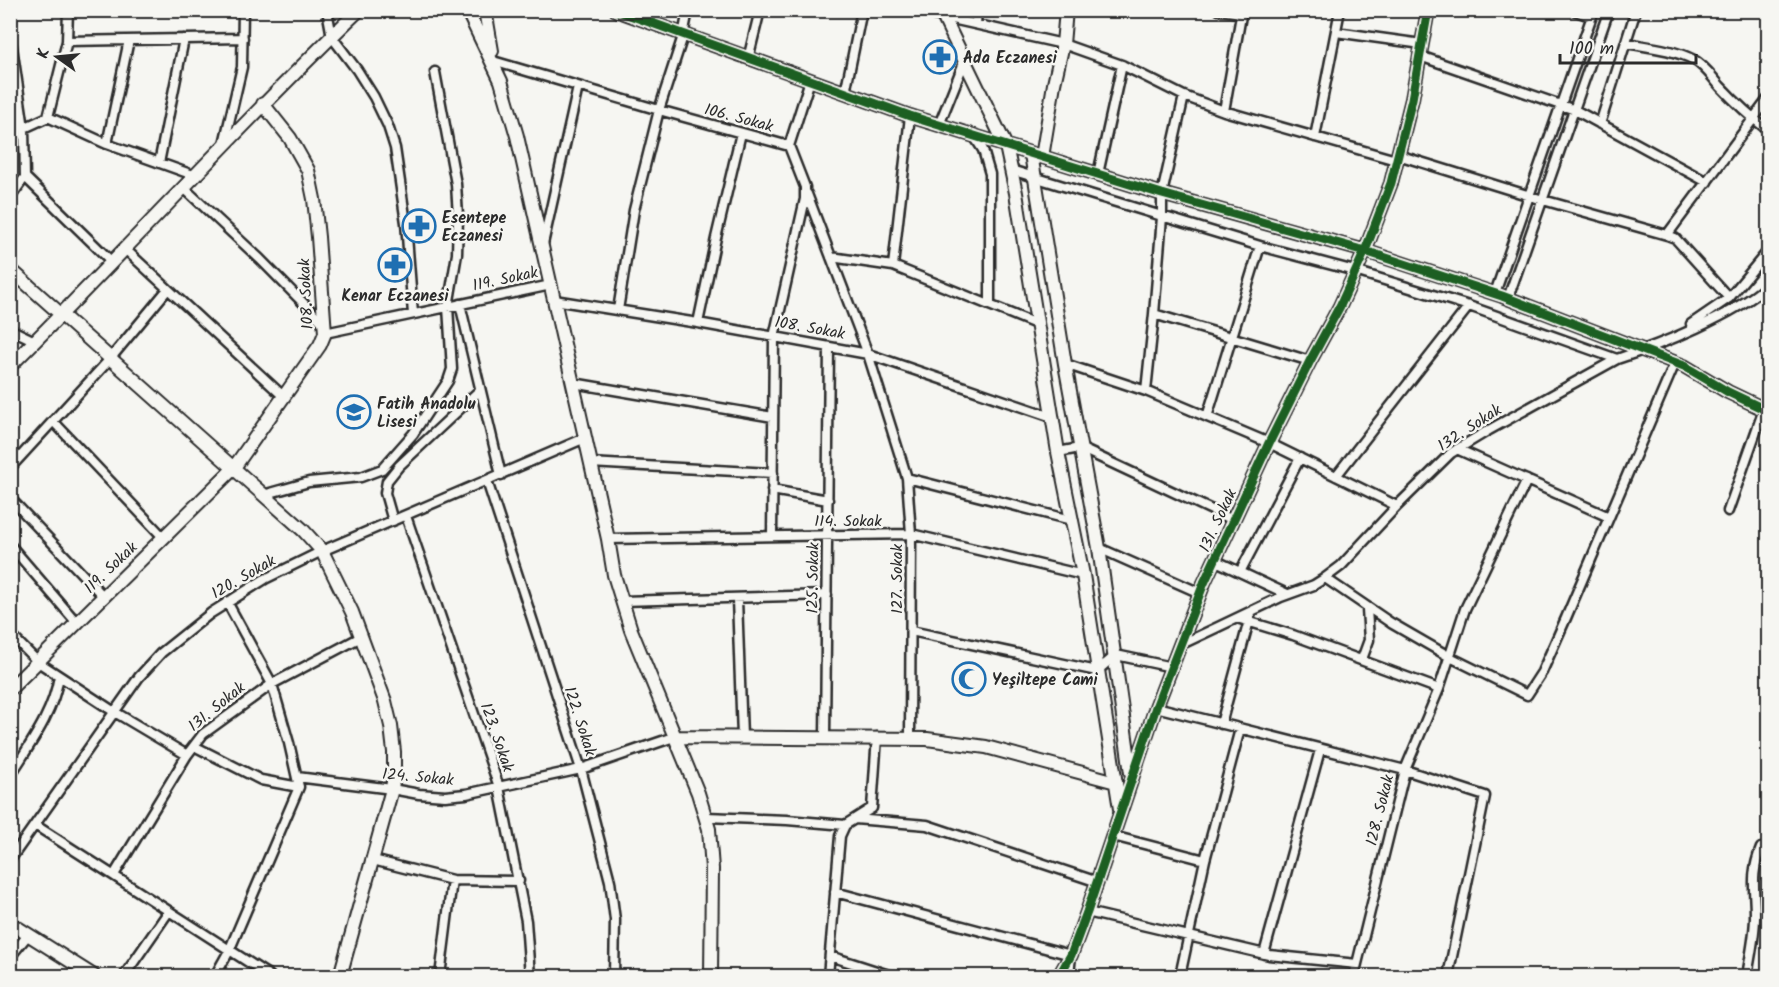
<svg xmlns="http://www.w3.org/2000/svg" width="1779" height="987" viewBox="0 0 1779 987" font-family="Kalam,sans-serif">
<style>
.lines{fill:none;stroke-linecap:round;stroke-linejoin:round}
.street-casing{stroke:#2b2b2b;stroke-width:13}
.secondary-casing{stroke:#2b2b2b;stroke-width:16}
.street{stroke:#f6f6f2;stroke-width:8}
.secondary{stroke:#f6f6f2;stroke-width:12}
.cycleway-casing{stroke:#f6f6f2;stroke-width:13}
.cycleway{stroke:#1b5e20;stroke-width:9}
.labels{text-anchor:middle;stroke-width:5;stroke-linejoin:round;paint-order:stroke}
.poi-label{font-size:16px;font-weight:bold;fill:#2b2b2b;stroke:#f6f6f2;text-anchor:start}
.street-label{font-size:16px;fill:#2b2b2b;stroke:#f6f6f2}
</style>
<rect width="100%" height="100%" fill="#f6f6f2"/>
<filter id="ink" filterUnits="userSpaceOnUse"><feTurbulence type="fractalNoise" baseFrequency=".0167" numOctaves="2"/><feDisplacementMap in="SourceGraphic" scale="12" xChannelSelector="R" yChannelSelector="G"/><feConvolveMatrix kernelMatrix="1 2 1 2 8 2 1 2 1" color-interpolation-filters="sRGB"/></filter>
<g filter="url(#ink)">
<g class="lines">
<g class="street-casing">
<path id="street" d="M327,10L332,37L357,70L374,97L388,126L395,148L406,223L413,314
M912,10L1063,44L1122,65L1184,96L1224,111L1396,160
M1219,10L1242,13
M1573,10L1592,17
M976,24L977,10
M1336,32L1422,44
M10,33L24,128L25,177L10,198
M67,41L243,38
M1626,43C1648,47 1673,49 1694,60C1705,66 1712,77 1720,86C1735,102 1751,117 1768,130
M1420,56L1575,110L1707,182
M748,59L760,10
M493,61L659,110L789,146L805,187V199L774,337L772,535
M845,93L862,10
M1224,111L1242,10
M910,116L893,266L1036,324
M48,117L107,144L196,176
M1600,124L1636,10
M939,125L965,60
M24,128L48,117L67,41L68,10
M974,136L983,150L990,174V305
M1315,137L1340,10
M107,144L129,40
M224,144L242,67L243,10
M789,146L810,80
M1398,155L1543,200L1667,235L1675,238L1729,298
M159,163L184,39
M1011,170L1260,246L1355,271L1469,306L1617,359
M1098,174L1122,65
M25,177L112,262
M184,188L260,259L325,325
M807,194L868,354L907,478L911,534L910,738
M1667,235L1768,99
M543,244L578,87
M125,249L283,396
M831,257L893,266
M1495,293L1594,10
M1508,298L1609,10
M554,300L698,323L868,354L1052,417
M460,304L501,475
M618,310L634,210L659,110L683,36L688,10
M1154,314L1310,361
M698,323L716,238L741,133
M1691,324L1729,298L1768,251
M10,329L35,341
M325,333L551,285
M1065,364L1146,391L1269,443L1397,506
M573,383L773,417
M1146,391L1154,314L1162,217V194L1184,96
M1207,417L1260,246
M53,421L163,537
M1457,449L1609,517
M1058,452L1080,448L1233,520
M590,463L773,473
M10,468L110,359L168,289
M1336,476L1469,306
M907,478L1071,520
M487,481L581,769L610,881L615,920L614,976
M772,490L828,500
M263,495L309,482L361,477L382,469L413,434L448,381L452,369L448,307L457,254L458,216L456,184L435,72
M10,498L103,596
M1728,511L1764,409
M406,516L499,787L526,921L530,976
M393,521L385,493L387,481L399,466L480,390
M608,539L911,534L1083,575
M10,545L77,623
M1099,548L1200,593
M1214,560L1287,594
M1240,572L1300,458
M1325,578L1391,623L1450,657L1527,695L1542,672L1566,618L1675,363
M737,599L742,737
M622,601L827,595
M1237,618L1293,635L1439,689
M911,631L1097,671L1116,655L1172,667
M10,634L38,662L113,711L187,755
M1180,645L1281,597L1314,585L1325,578L1341,566L1397,506L1451,453L1489,430L1617,359C1660,345 1735,315 1768,285
M1362,659L1369,640L1367,609
M1156,707L1405,770L1485,796L1448,976
M1221,724L1250,617
M825,738L829,347
M194,746L261,780L299,787
M10,776C30,744 53,714 59,676
M297,777L392,789L419,794L445,796L466,794L581,769L674,737
M706,817L787,820L845,825
M855,819L927,825L1098,882
M35,825L270,976
M1113,836L1205,860
M10,860L139,677L161,653L211,613L265,579L322,551L585,438
M373,860L452,880L519,881
M114,875L187,755L203,734L272,684L361,637
M835,892L1071,955L1069,976
M1087,912L1269,955L1357,964
M1264,954L1320,750
M830,956L892,976
M10,957L28,935
M124,976L169,911
M215,976L229,951L299,787L289,743L272,684L227,602
M440,976L452,880
M828,976L840,836L845,825L872,808L877,737
M1180,976L1205,860L1240,729
M1354,976L1405,770L1439,689L1465,609L1527,480
M1747,976C1750,957 1755,936 1755,916C1755,889 1750,875 1761,848L1768,852"/>
</g>
<g class="secondary-casing">
<path id="secondary" d="M467,10L501,81L517,136L608,539L614,575L631,630L698,793L709,829L712,869L711,976
M485,10L492,51
M616,10L910,116L1162,194L1365,251L1502,296L1684,366L1728,392L1768,411
M940,10L1006,146L1016,193L1058,452L1083,575L1120,809
M1031,154L1065,364L1099,548L1131,773
M1042,157L1054,84L1063,44L1066,10
M10,269L303,530L322,551L352,612L385,701L391,726L394,752V774L392,789L340,976
M10,366C128,249 239,125 359,10
M10,689L233,469L320,345L325,333L318,237L314,199L308,170L290,138L263,104
M674,737L927,739L986,747L1116,782
M10,923L94,976
M1059,976L1071,955L1087,912L1156,707L1204,583L1269,443L1310,361L1340,306L1365,251L1391,183L1412,99L1428,10"/>
</g>
<use href="#street" class="street"/>
<use href="#secondary" class="secondary"/>
<g class="cycleway-casing">
<path id="cycleway" d="M616,10L910,116L1162,194L1365,251L1502,296L1684,366L1728,392L1768,411
M1059,976L1071,955L1087,912L1156,707L1204,583L1269,443L1310,361L1340,306L1365,251L1391,183L1412,99L1428,10"/>
</g>
<use href="#cycleway" class="cycleway"/>
</g>
</g>
<defs>
<g id="pharmacy-ring" transform="scale(1.725)"><circle r="9.5" fill="#f6f6f2" stroke="#1f6fb2" stroke-width="1.5"/><path d="M-2-6h4v4h4v4h-4v4h-4v-4h-4v-4h4Z" fill="#1f6fb2"/></g>
<g id="school-ring" transform="scale(1.725)"><circle r="9.5" fill="#f6f6f2" stroke="#1f6fb2" stroke-width="1.5"/><path d="M0-5L7-2L0 1L-7-2ZM-4 1L0 2.5L4 1V4Q0 6-4 4Z" fill="#1f6fb2"/></g>
<g id="mosque-ring" transform="scale(1.725)"><circle r="9.5" fill="#f6f6f2" stroke="#1f6fb2" stroke-width="1.5"/><path d="M3.5-4.9A6 6 0 1 0 3.5 4.9A5 5 0 1 1 3.5-4.9Z" fill="#1f6fb2"/></g>
</defs>
<g fill-rule="evenodd">
<use href="#pharmacy-ring" x="940" y="57"/>
<use href="#pharmacy-ring" x="419" y="226"/>
<use href="#pharmacy-ring" x="395" y="265"/>
<use href="#school-ring" x="354" y="412"/>
<use href="#mosque-ring" x="969" y="679"/>
</g>
<g class="labels">
<g class="poi-label">
<text x="963" y="63">Ada Eczanesi</text>
<text x="442" y="223">Esentepe<tspan x="442" dy="18">Eczanesi</tspan></text>
<text x="395" y="301" text-anchor="middle">Kenar Eczanesi</text>
<text x="377" y="409">Fatih Anadolu<tspan x="377" dy="18">Lisesi</tspan></text>
<text x="992" y="685">Yeşiltepe Cami</text>
</g>
<g class="street-label">
<text transform="translate(739 117) rotate(15)" y="6">106. Sokak</text>
<text transform="translate(505 278) rotate(-12)" y="6">119. Sokak</text>
<text transform="translate(305 294) rotate(-93)" y="6">108. Sokak</text>
<text transform="translate(810 327) rotate(10)" y="6">108. Sokak</text>
<text transform="translate(1469 427) rotate(-33)" y="6">132. Sokak</text>
<text x="848" y="526">114. Sokak</text>
<text transform="translate(1217 520) rotate(-65)" y="6">131. Sokak</text>
<text transform="translate(110 567) rotate(-44)" y="6">119. Sokak</text>
<text transform="translate(243 576) rotate(-30)" y="6">120. Sokak</text>
<text transform="translate(812 578) rotate(-89)" y="6">125. Sokak</text>
<text transform="translate(896 579) rotate(-90)" y="6">127. Sokak</text>
<text transform="translate(216 706) rotate(-39)" y="6">131. Sokak</text>
<text transform="translate(581 721) rotate(72)" y="6">122. Sokak</text>
<text transform="translate(498 737) rotate(71)" y="6">123. Sokak</text>
<text transform="translate(418 776) rotate(5)" y="6">124. Sokak</text>
<text transform="translate(1379 810) rotate(-76)" y="6">128. Sokak</text>
</g>
</g>
<rect width="1779" height="987" fill="none" stroke="#f6f6f2" stroke-width="36"/>
<rect x="18" y="18" width="1743" height="951" fill="none" stroke="#2b2b2b" stroke-width="2" filter="url(#ink)"/>
<g transform="translate(57 57) rotate(285)" stroke="#f6f6f2" stroke-width="4.5" paint-order="stroke">
<path d="M0-4.5L10 22L0 15L-10 22Z" fill="#2b2b2b"/>
<text y="-9" font-size="16" font-weight="bold" text-anchor="middle" fill="#2b2b2b">K</text>
</g>
<path d="M1560 54v9h136v-9" fill="none" stroke="#2b2b2b" stroke-width="3"/>
<text x="1569" y="54" font-size="18" fill="#2b2b2b" stroke="#f6f6f2" stroke-width="4.5" paint-order="stroke">100 m</text>
</svg>
